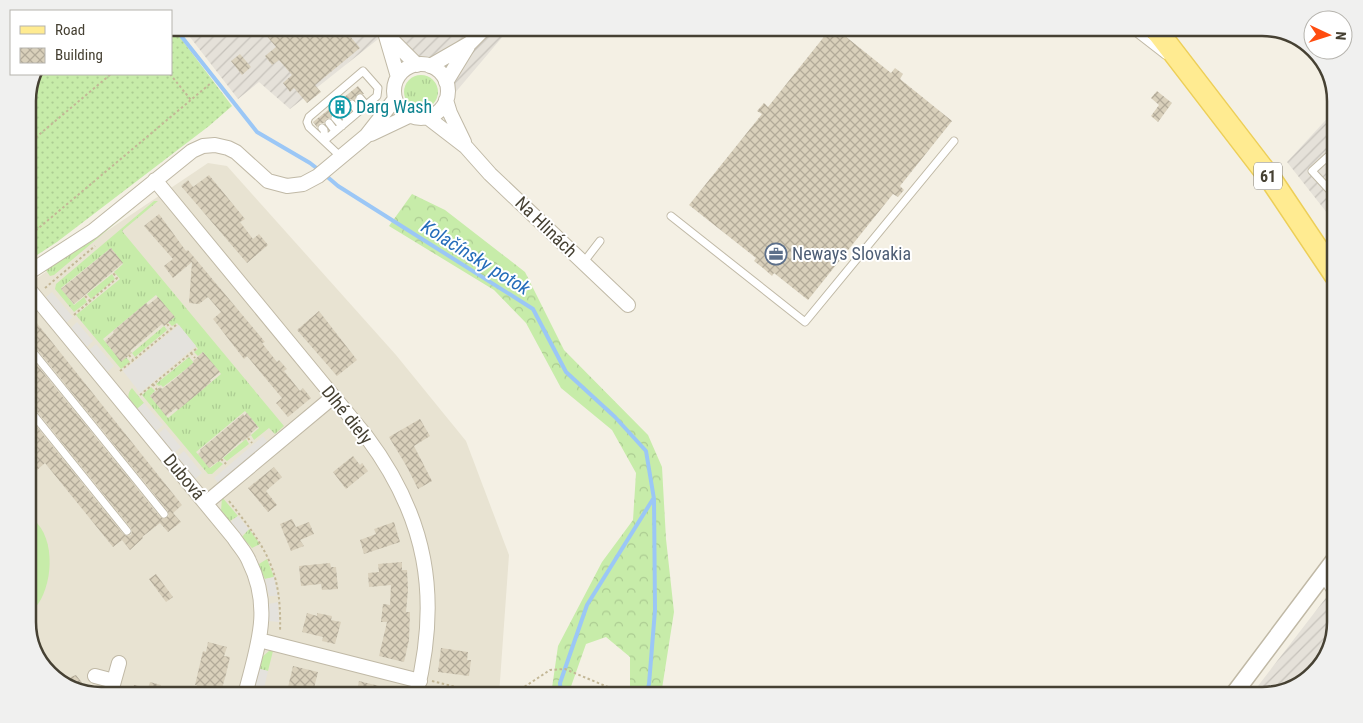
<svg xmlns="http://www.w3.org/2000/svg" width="1363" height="723" viewBox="0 0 1363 723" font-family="'Roboto Condensed',sans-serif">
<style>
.residential{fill:#e8e3d2}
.industrial{fill:url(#industrial-furrows)}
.grass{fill:url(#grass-tufts)}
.forest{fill:url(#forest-crowns)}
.garden{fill:url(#garden-dots)}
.pitch{fill:#c7eca9}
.parking{fill:#e4e2dd}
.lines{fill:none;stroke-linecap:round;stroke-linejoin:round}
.stream{stroke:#9bc7f6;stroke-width:4}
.building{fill:url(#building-cross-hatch)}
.service-casing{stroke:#c0b9a6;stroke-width:9}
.minor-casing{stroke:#c0b9a6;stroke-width:16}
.tertiary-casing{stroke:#c0b9a6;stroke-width:19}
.primary-casing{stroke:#edcf58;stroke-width:24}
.path{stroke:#c3b796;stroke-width:2;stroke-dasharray:2.5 2.5;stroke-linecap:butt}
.service{stroke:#fff;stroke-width:7}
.minor{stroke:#fff;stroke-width:14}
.tertiary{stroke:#fff;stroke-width:16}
.primary{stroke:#ffeb91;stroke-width:21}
.labels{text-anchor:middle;stroke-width:4;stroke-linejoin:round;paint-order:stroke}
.shield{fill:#fff;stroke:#7e7a70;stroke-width:1}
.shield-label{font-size:16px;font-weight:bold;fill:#464133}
.culture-label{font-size:18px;fill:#0d838f;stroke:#fff;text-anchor:start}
.street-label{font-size:18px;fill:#464133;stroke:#fff}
.service-label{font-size:18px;fill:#4e5e75;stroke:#fff;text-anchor:start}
.water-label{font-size:19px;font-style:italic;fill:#246cba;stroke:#fff}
.rim{fill:none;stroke:#464133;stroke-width:2.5}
</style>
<defs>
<pattern id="industrial-furrows" width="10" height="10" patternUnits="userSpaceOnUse" patternTransform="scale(1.25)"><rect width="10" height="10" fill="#e5e1d9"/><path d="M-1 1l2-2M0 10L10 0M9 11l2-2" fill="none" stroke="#c6c2bb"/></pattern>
<pattern id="grass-tufts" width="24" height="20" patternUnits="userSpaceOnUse" patternTransform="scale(1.25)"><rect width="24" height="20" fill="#c7eca9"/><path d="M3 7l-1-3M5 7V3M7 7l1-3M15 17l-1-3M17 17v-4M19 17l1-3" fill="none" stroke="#accc92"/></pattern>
<pattern id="forest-crowns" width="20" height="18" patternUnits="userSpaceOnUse" patternTransform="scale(1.25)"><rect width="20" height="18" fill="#c7eca9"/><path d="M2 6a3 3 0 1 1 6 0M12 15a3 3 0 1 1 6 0" fill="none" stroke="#accc92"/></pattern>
<pattern id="garden-dots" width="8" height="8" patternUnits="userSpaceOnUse" patternTransform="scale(1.25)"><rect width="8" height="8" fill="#c7eca9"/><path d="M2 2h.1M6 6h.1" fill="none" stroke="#accc92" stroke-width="1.8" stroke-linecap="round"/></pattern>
<pattern id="building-cross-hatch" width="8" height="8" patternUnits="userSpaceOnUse" patternTransform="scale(1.25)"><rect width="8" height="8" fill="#d9d0bb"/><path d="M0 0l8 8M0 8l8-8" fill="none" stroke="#b2aa99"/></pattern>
</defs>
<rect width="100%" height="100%" fill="#f4f0e4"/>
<path class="residential" d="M208,163L227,166L396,355L466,441L509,555L499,695H101L68,688L40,663L28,627V284Z"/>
<path class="industrial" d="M183,28H510L454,94L387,32L290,109L259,82L238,99Z
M1335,110V223L1287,162Z
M1335,586V622L1328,655L1302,683L1262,695H1251Z"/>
<path class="grass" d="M404 92a17 17 0 1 1 34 0a17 17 0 1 1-34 0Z
M146,195H149L54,275L50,276L45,269Z
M154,201H158L122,231L284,426L275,434L269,428L254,440L251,435L259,428L245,411L196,452L210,468L219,461L223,464L212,474H208L142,395L151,387L155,391L150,396L168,418L221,374L203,352L198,356L194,352L198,349L177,323L172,326L168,322L174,317L156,295L103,339L121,361L126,357L130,362L121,369L76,315L120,279L114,272L123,264L111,248L61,288L74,305L84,297L87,302L74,312L55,289L56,284Z
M112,274L115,279L91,299L87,294Z
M164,326L167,330L135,357L132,353Z
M189,357L194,363L163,387L161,385L159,386L156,384Z
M132,388L144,403L137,409C129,404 125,395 132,388Z
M246,439L249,444L227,461L223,458Z
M222,497L238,516L228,522L221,511Z
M249,529L260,544L252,548L242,537Z
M267,559L274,577L265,579L259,567V564Z
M269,651H273L268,671L260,669L261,658Z"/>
<path class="forest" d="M412,194L445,210L525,272L564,350L648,435L662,467L666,539L674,612L661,695H630V657L606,637L586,644L568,695H551L558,646L602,562L633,520L636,473L612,430L561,388L526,323L494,290L389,226Z"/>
<path class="garden" d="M173,28L232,106L209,126L57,242L28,261V97L38,74H171V28Z"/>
<path class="pitch" d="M28,516C56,531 54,581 38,604C35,608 31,612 28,615Z"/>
<path class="parking" d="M52,292L73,317L66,323L45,298Z
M77,322L93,341L87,347L71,328Z
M179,325L196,346L140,393L123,371Z
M96,344L114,366L107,372L89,350Z
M144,403L163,425L156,431L137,409Z
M165,428L181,447L174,453L158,434Z
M263,436L269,444L220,485L214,478Z
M184,451L202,473L195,479L177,457Z
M238,516L249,529L242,535L231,522Z
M274,577L278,596H269L265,579Z
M278,602L279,622L269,621V604Z
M260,669L268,671L264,688L255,686Z"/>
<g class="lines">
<path class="stream" d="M174,27L257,132L310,163L319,170
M324,174L338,186L533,309L566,372L615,417L646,451L654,499L655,610L649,684L646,695
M561,695L560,683L587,605L653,499"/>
</g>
<path class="building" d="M260,28H343L360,48L315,85L321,92L307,103L294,88L290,92L283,83L292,75L279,60L272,65L265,56L276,47Z
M831,28H835L891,73L895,68L903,74L900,79L952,121L900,186L904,190L898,197L893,194L808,300L774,273L772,276L763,268L754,261L756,258L689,205L762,114L757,111L764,103L768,107Z
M240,54L251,67L242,75L231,61Z
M358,86L364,94H357L355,100L351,99L347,101L348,107L346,109H339L337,113L332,114L330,118L326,119L324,123H320L317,127L313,122Z
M1157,91L1172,103L1158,122L1151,116L1159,105L1151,98Z
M209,175L245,219L240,222L253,239L259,234L268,245L247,263L181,186L188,180L193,187Z
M159,214L186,251L188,250L265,342L262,343L277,362L279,360L287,369L284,371L300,391L303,388L311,398L288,417L276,403L282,398L247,356L244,359L213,319L221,312L208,297L199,304L189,303L192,262L173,278L164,266L173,259L144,226Z
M111,248L123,263L74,304L61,289Z
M158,297L175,317L164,326L162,324L130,351L132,353L121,362L105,341L114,333L113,331L146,303L148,305Z
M319,311L357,360L337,376L297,330Z
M28,312L182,505L173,513L181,522L168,532L160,523L142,537L143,538L130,550L122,540L113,547L45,463L37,470L28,458V416L123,534L127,536L131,535L132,531L131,528L32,405L28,403V354L160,517L164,519L169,516L168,511L32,343L28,341Z
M203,352L220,372L210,380L211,382L201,391L178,410L176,408L166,416L150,396L160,387L162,389L176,378L194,362L193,361Z
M247,413L258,427L250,434L251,435L243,441L242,440L218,462V461L209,468L198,454L201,451L200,450L243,414L244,416Z
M420,419L430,436L414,446L432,481L418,489L407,467L389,437Z
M353,456L360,465L362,463L368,471L346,489L333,472Z
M274,467L282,477L266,491L277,505L268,512L248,488Z
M292,519L296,527L309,522L314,534L300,540L304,546L291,551L280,524Z
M394,522L400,542L364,554L360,540L376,534L374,529Z
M402,562V570H407L408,590L406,612H410L409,640L404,662L379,656L387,622H381L383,604L390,605L391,585L369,587L368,573L379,572L378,564Z
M330,563L331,567H336L338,589L322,590L321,584L301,586L299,566Z
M156,574L173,597L166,602L149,579Z
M307,613L317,616V613L332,616L331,620L341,622L335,644L322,641L323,637L302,632Z
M208,642L227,647L224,656L230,657L226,674L220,696H195L197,685H195L203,651L206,652Z
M441,648L468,652L467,660H471L469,676L438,672Z
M293,666L318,672L312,696H286Z
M76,675L90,693L68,688L60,681Z
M359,681L403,692V696H356Z
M150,682L161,685L160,691L163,692V696H131L134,685L148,688Z"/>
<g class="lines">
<g class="service-casing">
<path id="service" d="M244,27L245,29
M1129,27L1165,55
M360,98L366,105
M352,104L358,112
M342,113L348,120
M335,118L342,126
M329,123L335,131
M322,128L324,130L325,140
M325,140L377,96L378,88L363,71L309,117L307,122L309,127L341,157
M1335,150L1312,171L1335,196
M671,216L805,322L954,141
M583,263L600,241
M28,346L164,514
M28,408L127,531
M1322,577L1335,598"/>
</g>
<g class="minor-casing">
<path id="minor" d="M382,27L385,33L417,65
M386,36L398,77
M394 91a27 27 0 1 1 54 0a27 27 0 1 1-54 0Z
M430,66L470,43L486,27
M446,82L468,46
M446,100L450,113L464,142
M427,117L466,147L490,174L628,305
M371,134L409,116
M155,180L366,436C427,517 441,597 416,695
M28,273L93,231L192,151L203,146L215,145L228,148L236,152L268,181L287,186L303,184L318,176L366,136L395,99
M28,288L234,538C239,546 246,553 249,561C273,609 257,647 245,695
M206,503L333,397
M259,640L420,681
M95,676L114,681
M110,695L119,663"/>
</g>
<g class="tertiary-casing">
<path id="tertiary" d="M1233,695L1335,559"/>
</g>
<g class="primary-casing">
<path id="primary" d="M1154,27L1270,178L1335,275"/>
</g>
<path class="path" d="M170,74L191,100
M28,144L111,74
M28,237L211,83
M45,288L95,246
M85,296L90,301
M74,315L117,278L113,273
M167,324L171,329
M191,353L195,358
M129,355L133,360
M120,371L176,325
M153,384L157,390
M140,395L196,349
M248,438L252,443
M221,459L226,464
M229,501C266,548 282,570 280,632
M432,681L488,695
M512,695L550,670L565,669L622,693V695"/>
<use href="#service" class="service"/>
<use href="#minor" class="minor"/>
<use href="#tertiary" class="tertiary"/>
<use href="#primary" class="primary"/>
</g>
<defs>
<g id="building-ring" transform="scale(1.125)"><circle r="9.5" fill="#fff" stroke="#0f9aa8" stroke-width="1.5"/><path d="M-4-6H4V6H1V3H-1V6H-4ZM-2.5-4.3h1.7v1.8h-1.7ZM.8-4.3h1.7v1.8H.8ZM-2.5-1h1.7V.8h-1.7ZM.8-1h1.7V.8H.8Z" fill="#0f9aa8"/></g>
<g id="office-ring" transform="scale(1.125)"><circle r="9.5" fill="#fff" stroke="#5c6f8a" stroke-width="1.5"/><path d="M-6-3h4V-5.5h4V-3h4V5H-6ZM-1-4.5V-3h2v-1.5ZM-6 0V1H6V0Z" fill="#5c6f8a"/></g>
</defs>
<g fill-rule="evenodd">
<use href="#building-ring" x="340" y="107"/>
<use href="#office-ring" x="776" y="254"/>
</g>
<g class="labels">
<rect class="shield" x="1254" y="162.5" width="28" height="27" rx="4"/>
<g class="shield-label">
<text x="1268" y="182">61</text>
</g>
<g class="culture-label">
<text x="356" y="113">Darg Wash</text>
</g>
<g class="street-label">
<text transform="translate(546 227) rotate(44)" y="6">Na Hlinách</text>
<text transform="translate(347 415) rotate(51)" y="6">Dlhé diely</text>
<text transform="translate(184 477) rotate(50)" y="6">Dubová</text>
</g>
<g class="service-label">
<text x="792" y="260">Neways Slovakia</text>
</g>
<g class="water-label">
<text transform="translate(476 257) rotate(32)" y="7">Kolačínsky potok</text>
</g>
</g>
<path d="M0 0H1363V723H0ZM101 36H1262A65 65 0 0 1 1327 101V622A65 65 0 0 1 1262 687H101A65 65 0 0 1 36 622V101A65 65 0 0 1 101 36Z" fill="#f0f0ef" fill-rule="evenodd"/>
<path class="rim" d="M101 36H1262A65 65 0 0 1 1327 101V622A65 65 0 0 1 1262 687H101A65 65 0 0 1 36 622V101A65 65 0 0 1 101 36Z"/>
<rect x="10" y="10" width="162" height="65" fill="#ffffff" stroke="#b5b3ad"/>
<rect x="20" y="26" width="25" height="8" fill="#ffeb91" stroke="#b5b3ad"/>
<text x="55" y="35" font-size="15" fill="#464133">Road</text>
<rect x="20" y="48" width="25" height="15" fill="url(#building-cross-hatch)" stroke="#b5b3ad"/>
<text x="55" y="60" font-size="15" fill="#464133">Building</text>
<g transform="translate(1328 35) rotate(94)"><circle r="24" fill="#ffffff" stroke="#b5b3ad"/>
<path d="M0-4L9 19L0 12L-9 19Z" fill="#ff4c0f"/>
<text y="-8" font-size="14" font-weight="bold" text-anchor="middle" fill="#464133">N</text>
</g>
</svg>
